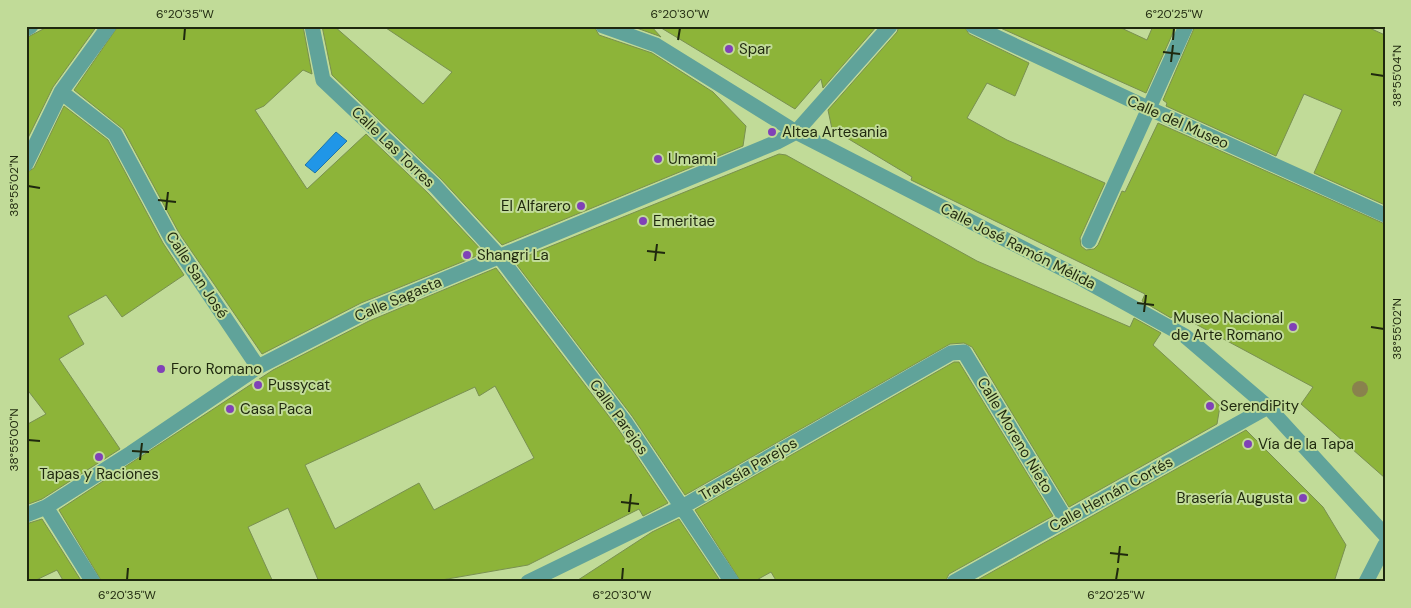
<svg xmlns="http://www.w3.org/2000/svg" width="1411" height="608" viewBox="0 0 1411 608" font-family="'DM Sans',sans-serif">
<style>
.water{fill:#2096e7;stroke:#2075a6}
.building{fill:#8db439;stroke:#799050;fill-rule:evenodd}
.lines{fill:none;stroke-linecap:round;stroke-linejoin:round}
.street{stroke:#60a39a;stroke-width:15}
.tree{fill:#89824d}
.ticks{fill:none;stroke:#1f280e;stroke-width:2}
.poi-dot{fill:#8042b7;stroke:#c1db98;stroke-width:2}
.labels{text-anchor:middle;stroke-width:4;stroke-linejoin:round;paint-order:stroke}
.poi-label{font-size:15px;fill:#1f280e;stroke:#c1db98;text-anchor:start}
.street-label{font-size:15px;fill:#1f280e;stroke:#c1db98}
.neatline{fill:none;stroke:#1f280e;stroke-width:2}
.ticks-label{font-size:12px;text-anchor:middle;fill:#1f280e}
</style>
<rect width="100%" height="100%" fill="#c1db98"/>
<path class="water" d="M336,132L347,141L315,173L305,165Z"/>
<path class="building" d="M49,26H97L53,87L26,142V38Z
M118,26H303L312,74L303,70L264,106L255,110L307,189L366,134L428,193L484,253L361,303L262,354L179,233L123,129L74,90Z
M322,26H334L423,104L452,72L383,26H594L599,35L652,53L713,92L746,126L743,146L502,245L441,179L332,75Z
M631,26H651L661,37L659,36Z
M658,26H877L823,88L821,79L795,109Z
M899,26H964L969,34L1029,63L1015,96L987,83L967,118L1007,140L1105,183L1080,238L1081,246L1086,250L1094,249L1098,245L1122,191L1125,192L1158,123L1385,224V478L1301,404L1313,387L1175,313L1171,318L1142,301L1145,294L911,180L912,177L832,129L828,110L897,32Z
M996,26H1117L1147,40L1153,26H1176L1146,93Z
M1195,26H1365L1385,35V205L1314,173L1342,110L1304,94L1276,156L1166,106L1167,103L1163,100Z
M64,106L108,140L163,243L184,275L122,317L106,295L68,316L84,344L59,359L120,449L42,499L26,505V425L46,414L26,388V173L34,168Z
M779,154L786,155L977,261L1130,327L1134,318L1161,333L1153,345L1220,406L1217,424L1069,507L972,347L964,343L950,344L685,495L632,416L514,261Z
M496,268L617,427L668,503L643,516L639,509L528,565L430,582H319L288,508L248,527L273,582H102L59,510L273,370L369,321ZM495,386L534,458L434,510L419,483L335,529L305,465L475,387L479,396Z
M954,362H959L1053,516L949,574L945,582H777L771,572L753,582H741L695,510Z
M1246,430L1323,507L1346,545L1334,582H974Z
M42,519L82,582H64L57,570L32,582H26V524Z
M679,519L721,582H575L652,532Z"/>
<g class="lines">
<path class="street" d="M312,26L323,80L435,186L499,256L625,422L732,582
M603,26L656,45L796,132L1073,274L1185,336L1268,407L1385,535
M973,26L1150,109L1385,215
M26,29L31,26
M61,92L115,134L171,238L258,367
M26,164L61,92L109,26
M1089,241L1186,26
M46,507L93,582
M26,515L46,507L131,453L258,367L365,312L777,142L796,132L890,26
M528,582L682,507L951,353L964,352L1065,518
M954,582L1268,407
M1366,582L1385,545"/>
</g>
<circle class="tree" cx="1360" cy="389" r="8"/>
<path class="ticks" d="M184,40L185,28M678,40L680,28M1173,40L1174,28M1163,52L1180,54M1171,62L1173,45M1371,74L1384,76M28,186L40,188M158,200L176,202M166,210L168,192M647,251L665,253M655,261L657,244M1137,303L1154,305M1144,312L1146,295M1371,327L1384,329M28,440L40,441M132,451L149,452M140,460L142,443M621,502L639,504M629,512L631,494M1110,553L1128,555M1118,563L1120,546M127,580L128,568M622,580L623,568M1116,580L1118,568"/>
<g class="poi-dot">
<circle cx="729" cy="49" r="5"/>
<circle cx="772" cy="132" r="5"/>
<circle cx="658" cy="159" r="5"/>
<circle cx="581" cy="206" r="5"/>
<circle cx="643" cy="221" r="5"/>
<circle cx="467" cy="255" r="5"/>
<circle cx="1293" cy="327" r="5"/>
<circle cx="161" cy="369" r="5"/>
<circle cx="258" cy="385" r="5"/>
<circle cx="1210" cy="406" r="5"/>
<circle cx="230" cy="409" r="5"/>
<circle cx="1248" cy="444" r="5"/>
<circle cx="99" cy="457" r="5"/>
<circle cx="1303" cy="498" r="5"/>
</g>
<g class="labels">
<g class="poi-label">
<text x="739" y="54">Spar</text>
<text x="782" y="137">Altea Artesania</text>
<text x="668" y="164">Umami</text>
<text x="571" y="211" text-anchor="end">El Alfarero</text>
<text x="653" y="226">Emeritae</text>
<text x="477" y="260">Shangri La</text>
<text x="1283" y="323" text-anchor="end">Museo Nacional<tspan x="1283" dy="17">de Arte Romano</tspan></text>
<text x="171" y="374">Foro Romano</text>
<text x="268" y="390">Pussycat</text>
<text x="1220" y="411">SerendiPity</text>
<text x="240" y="414">Casa Paca</text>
<text x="1258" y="449">Vía de la Tapa</text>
<text x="99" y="479" text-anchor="middle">Tapas y Raciones</text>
<text x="1293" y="503" text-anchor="end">Brasería Augusta</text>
</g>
<g class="street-label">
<text transform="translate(1178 122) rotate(24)" y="5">Calle del Museo</text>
<text transform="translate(393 147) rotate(44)" y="5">Calle Las Torres</text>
<text transform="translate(1018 246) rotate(27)" y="5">Calle José Ramón Mélida</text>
<text transform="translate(197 275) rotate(57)" y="5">Calle San José</text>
<text transform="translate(398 299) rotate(-23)" y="5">Calle Sagasta</text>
<text transform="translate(619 417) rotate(54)" y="5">Calle Parejos</text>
<text transform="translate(1015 435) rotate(59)" y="5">Calle Moreno Nieto</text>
<text transform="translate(748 469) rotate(-30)" y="5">Travesía Parejos</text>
<text transform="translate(1111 494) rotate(-29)" y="5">Calle Hernán Cortés</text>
</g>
</g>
<rect width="1411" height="608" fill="none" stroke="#c1db98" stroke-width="55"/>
<rect x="28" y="28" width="1356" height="552" class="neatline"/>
<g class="ticks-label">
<text x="185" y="18">6°20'35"W</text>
<text x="680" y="18">6°20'30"W</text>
<text x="1174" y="18">6°20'25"W</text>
<text transform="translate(1397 76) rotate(-90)" y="4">38°55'04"N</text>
<text transform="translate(14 186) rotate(-90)" y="4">38°55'02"N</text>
<text transform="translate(1397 329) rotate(-90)" y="4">38°55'02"N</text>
<text transform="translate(14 440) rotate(-90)" y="4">38°55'00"N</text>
<text x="127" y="599">6°20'35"W</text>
<text x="622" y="599">6°20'30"W</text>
<text x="1116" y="599">6°20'25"W</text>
</g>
</svg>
